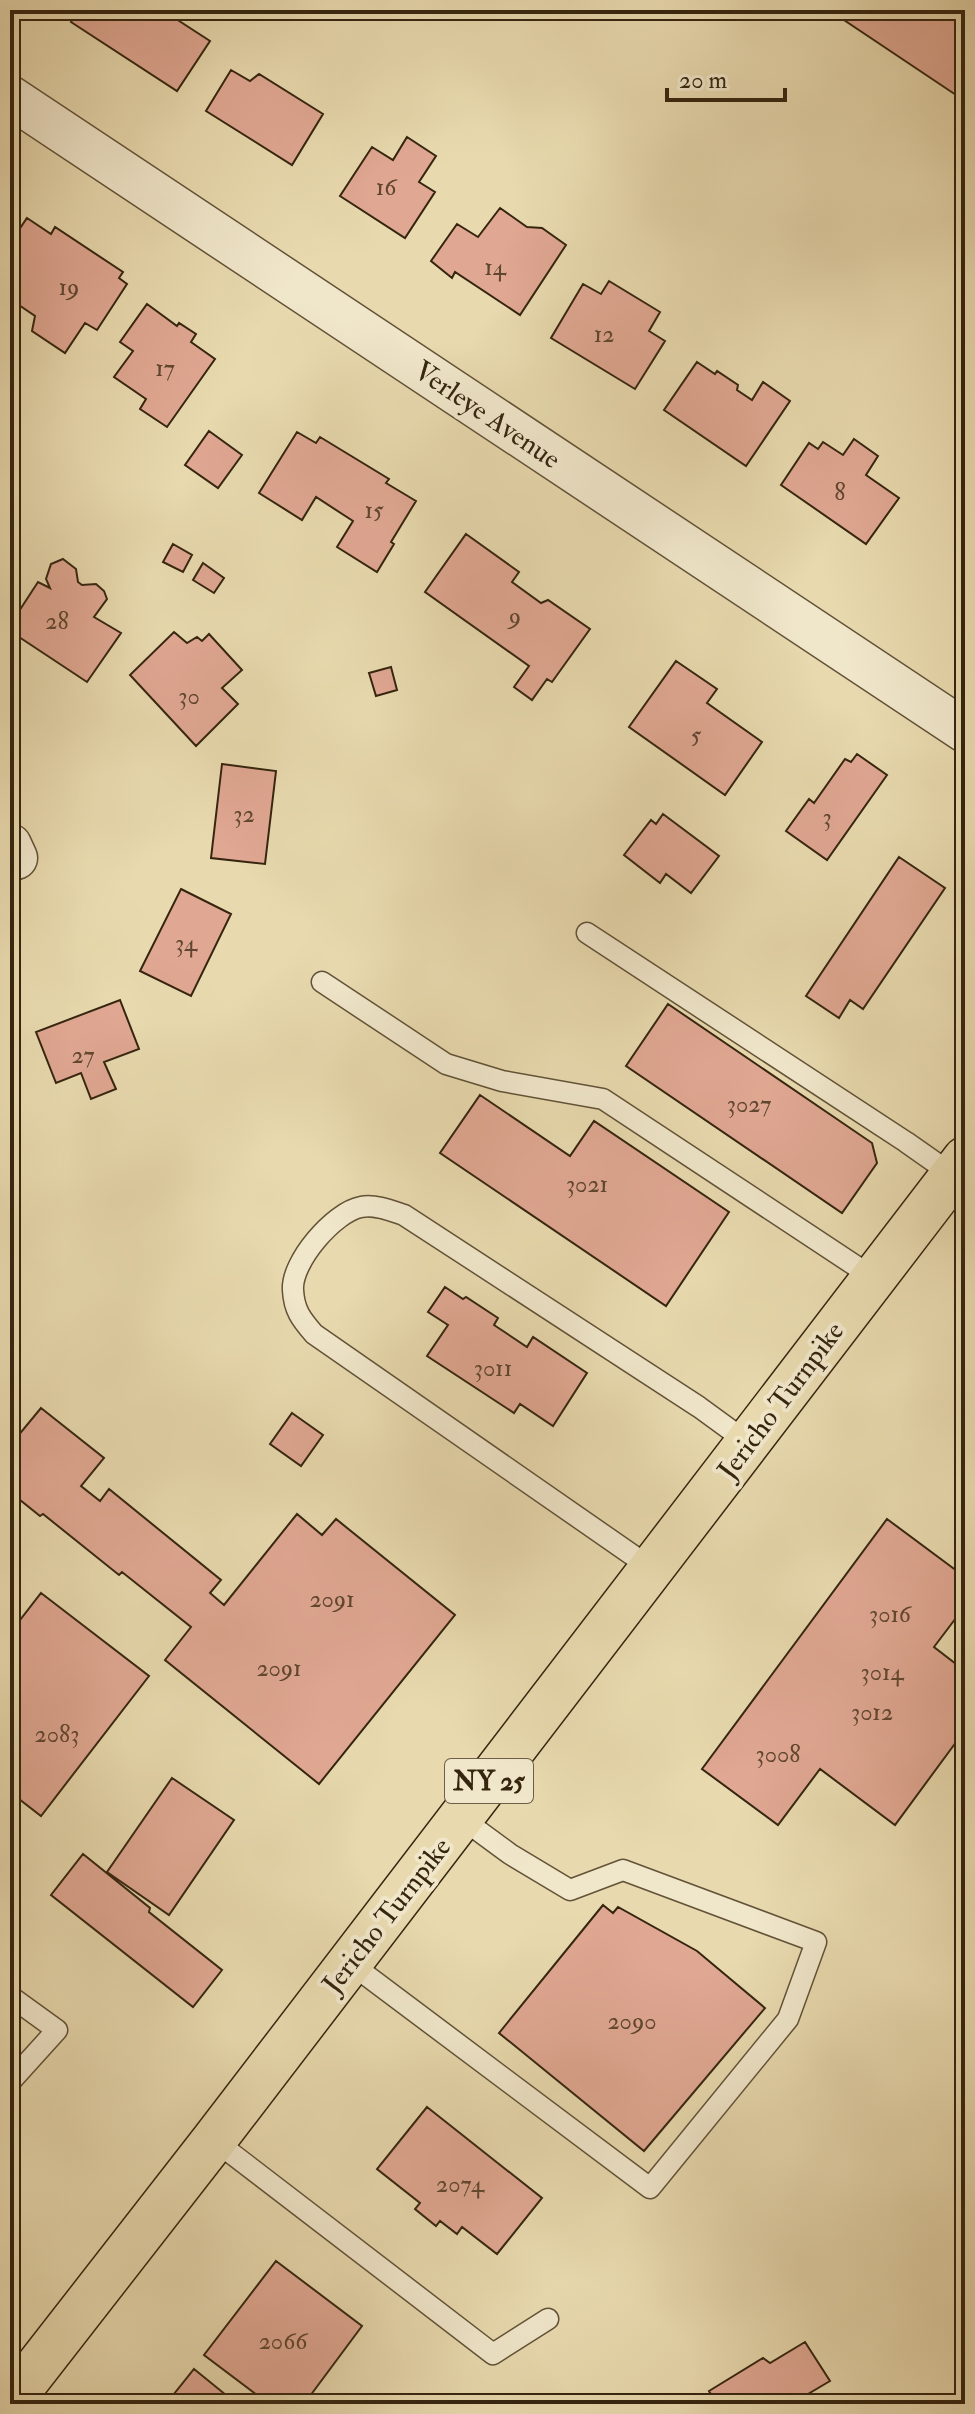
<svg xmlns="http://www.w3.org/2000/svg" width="975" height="2414" viewBox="0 0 975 2414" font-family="'IM FELL Double Pica',serif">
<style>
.building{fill:#e0a792;stroke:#35250f;stroke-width:2}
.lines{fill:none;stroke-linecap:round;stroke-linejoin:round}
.service-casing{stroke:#625237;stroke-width:23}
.minor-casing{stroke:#625237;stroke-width:45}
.primary-casing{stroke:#35250f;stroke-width:47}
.service{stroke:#f0e6ca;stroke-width:20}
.minor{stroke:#f0e6ca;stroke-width:42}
.primary{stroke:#e8d9ae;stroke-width:44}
.labels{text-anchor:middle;stroke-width:8;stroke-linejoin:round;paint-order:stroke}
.number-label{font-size:24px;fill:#604630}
.shield{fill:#f0e6ca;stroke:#6d5f47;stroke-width:2}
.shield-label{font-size:26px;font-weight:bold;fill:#35250f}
.street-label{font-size:28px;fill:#35250f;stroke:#f0e6ca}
</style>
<rect width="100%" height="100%" fill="#e8d9ae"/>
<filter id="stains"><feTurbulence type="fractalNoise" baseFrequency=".0025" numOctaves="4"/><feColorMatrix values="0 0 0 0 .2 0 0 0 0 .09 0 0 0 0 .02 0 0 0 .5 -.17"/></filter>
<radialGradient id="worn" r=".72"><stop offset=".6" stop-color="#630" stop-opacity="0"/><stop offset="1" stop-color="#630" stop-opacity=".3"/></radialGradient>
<path class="building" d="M79,10H173L170,15L210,41L177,91L71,22Z
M829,10H965V101Z
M231,70L250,81L259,74L323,114L292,165L206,111Z
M407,137L436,156L419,182L435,192L405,238L340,196L372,147L393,160Z
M500,208L527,227L542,228L566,245L520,315L455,272L452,278L431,261L457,224L478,237Z
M27,218L51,234L55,227L123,272L119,278L127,284L97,330L85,323L65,353L32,331L35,316L10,299V289L18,280L10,275V243Z
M609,281L660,312L649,331L665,341L635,389L551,338L583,284L601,294Z
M147,304L177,326L179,323L196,334L191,342L215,359L167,427L140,409L146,399L114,377L133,351L120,342Z
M697,362L715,374L717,371L738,385L737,390L752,400L763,382L790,401L746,466L664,410Z
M209,431L242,455L218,488L185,465Z
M297,432L316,443L320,437L389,479L386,483L416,501L391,542L394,544L377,572L337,547L353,521L316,497L302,520L259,493Z
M854,439L878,456L866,475L899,498L866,544L781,485L809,443L818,449L823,442L843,455Z
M466,534L519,572L512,582L541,603L548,600L590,629L552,682L547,679L532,700L514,687L529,666L425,592Z
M173,544L192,555L183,572L163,562Z
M63,559L76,569L78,582L82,585L96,584L104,591L107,599L94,617L121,633L87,682L10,631V625L38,582L50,588L46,579L51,564Z
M203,563L224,578L214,593L193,580Z
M174,632L187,643L197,637L202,641L209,634L242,670L222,688L238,704L196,746L130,675Z
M676,661L717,689L707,703L762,742L725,795L629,727Z
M391,667L397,690L376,696L369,673Z
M857,754L887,775L827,860L786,831L809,799L814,803L845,759L851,762Z
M222,764L276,771L265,864L211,858Z
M663,814L719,856L691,893L666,874L660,883L624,855L651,820L656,824Z
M899,857L945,888L863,1009L850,1000L839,1018L806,996Z
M181,889L231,914L191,996L140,971Z
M120,1000L139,1049L104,1062L116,1089L91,1099L81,1073L56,1083L36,1032Z
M668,1004L872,1143L877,1163L842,1213L626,1066Z
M480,1095L570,1156L594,1121L729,1212L666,1306L440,1153Z
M445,1287L463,1299L466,1297L498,1318L494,1325L527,1347L533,1337L587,1373L553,1426L520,1404L514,1413L427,1356L448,1325L428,1312Z
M41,1408L104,1458L81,1486L100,1501L109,1489L221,1580L210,1593L224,1605L297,1514L322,1535L336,1519L455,1615L319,1784L165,1660L191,1627L122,1572L119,1575L43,1514L40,1516L15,1496L10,1502V1440L13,1442Z
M292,1413L323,1435L301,1466L270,1444Z
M965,1419V1437L956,1431Z
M887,1519L965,1577V1606L934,1647L965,1671V1707L960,1713L965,1717V1730L895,1825L820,1769L778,1825L702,1769Z
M41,1593L149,1676L41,1816L10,1792V1633Z
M172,1778L234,1820L169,1915L107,1872Z
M83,1854L150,1908L149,1912L222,1970L193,2007L51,1895Z
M603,1905L613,1913L618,1907L697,1951L765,2008L644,2151L499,2033Z
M427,2107L542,2198L497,2254L462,2227L457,2234L440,2221L436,2226L415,2209L420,2203L377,2169Z
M276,2261L362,2326L304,2404H269L204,2355Z
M805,2342L830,2381L791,2404H716L709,2391L763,2358L770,2363Z
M194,2369L237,2404H166Z"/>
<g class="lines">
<g class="service-casing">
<path id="service" d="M587,933L906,1142L953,1175
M322,982L446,1064L502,1081L603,1099L874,1278
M651,1568L314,1334C301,1319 294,1310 293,1290C291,1262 334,1212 361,1207C375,1204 392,1211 404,1215L699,1407L747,1442
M350,1963L650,2188L788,2019L816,1942L623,1870L570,1890L510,1854L461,1818
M10,1996L57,2030L10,2082
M214,2140L493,2354L548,2319"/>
</g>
<g class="minor-casing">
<path id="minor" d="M10,97L965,731
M10,845L16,858"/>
</g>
<g class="primary-casing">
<path id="primary" d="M10,2402L214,2140L965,1159"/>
</g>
<use href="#service" class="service"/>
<use href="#minor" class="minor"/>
<use href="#primary" class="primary"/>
</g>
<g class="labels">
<g class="number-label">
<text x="386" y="195">16</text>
<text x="495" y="275">14</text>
<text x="69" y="295">19</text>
<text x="604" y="342">12</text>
<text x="165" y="376">17</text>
<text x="840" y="500">8</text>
<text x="374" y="518">15</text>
<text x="515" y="624">9</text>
<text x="57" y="629">28</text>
<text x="189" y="704">30</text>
<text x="696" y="743">5</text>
<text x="244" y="822">32</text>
<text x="827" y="825">3</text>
<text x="186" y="951">34</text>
<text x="83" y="1063">27</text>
<text x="749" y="1112">3027</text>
<text x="587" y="1192">3021</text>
<text x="493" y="1376">3011</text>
<text x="332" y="1607">2091</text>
<text x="890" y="1622">3016</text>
<text x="279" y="1676">2091</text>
<text x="882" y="1680">3014</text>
<text x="872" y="1720">3012</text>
<text x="57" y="1742">2083</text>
<text x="778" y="1762">3008</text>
<text x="632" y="2029">2090</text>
<text x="460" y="2192">2074</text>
<text x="283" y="2349">2066</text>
</g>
<rect class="shield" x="445" y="1759" width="88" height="44" rx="6"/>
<g class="shield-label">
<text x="489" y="1790">NY 25</text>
</g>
<g class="street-label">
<text transform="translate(488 414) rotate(34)" y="10">Verleye Avenue</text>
<text transform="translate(780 1400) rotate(-53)" y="10">Jericho Turnpike</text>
<text transform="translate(386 1915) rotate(-52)" y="10">Jericho Turnpike</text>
</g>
</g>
<rect width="975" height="2414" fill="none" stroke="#e8d9ae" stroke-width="40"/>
<rect x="12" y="12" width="951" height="2390" fill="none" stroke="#35250f" stroke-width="4"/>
<rect x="20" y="20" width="935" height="2374" fill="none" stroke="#35250f" stroke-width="2"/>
<path d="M667 88v12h118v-12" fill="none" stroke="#35250f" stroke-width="4"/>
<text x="679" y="88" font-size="24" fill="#35250f" stroke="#f0e6ca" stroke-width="6" paint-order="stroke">20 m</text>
<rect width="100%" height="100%" filter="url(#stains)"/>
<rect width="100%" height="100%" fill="url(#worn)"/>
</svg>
